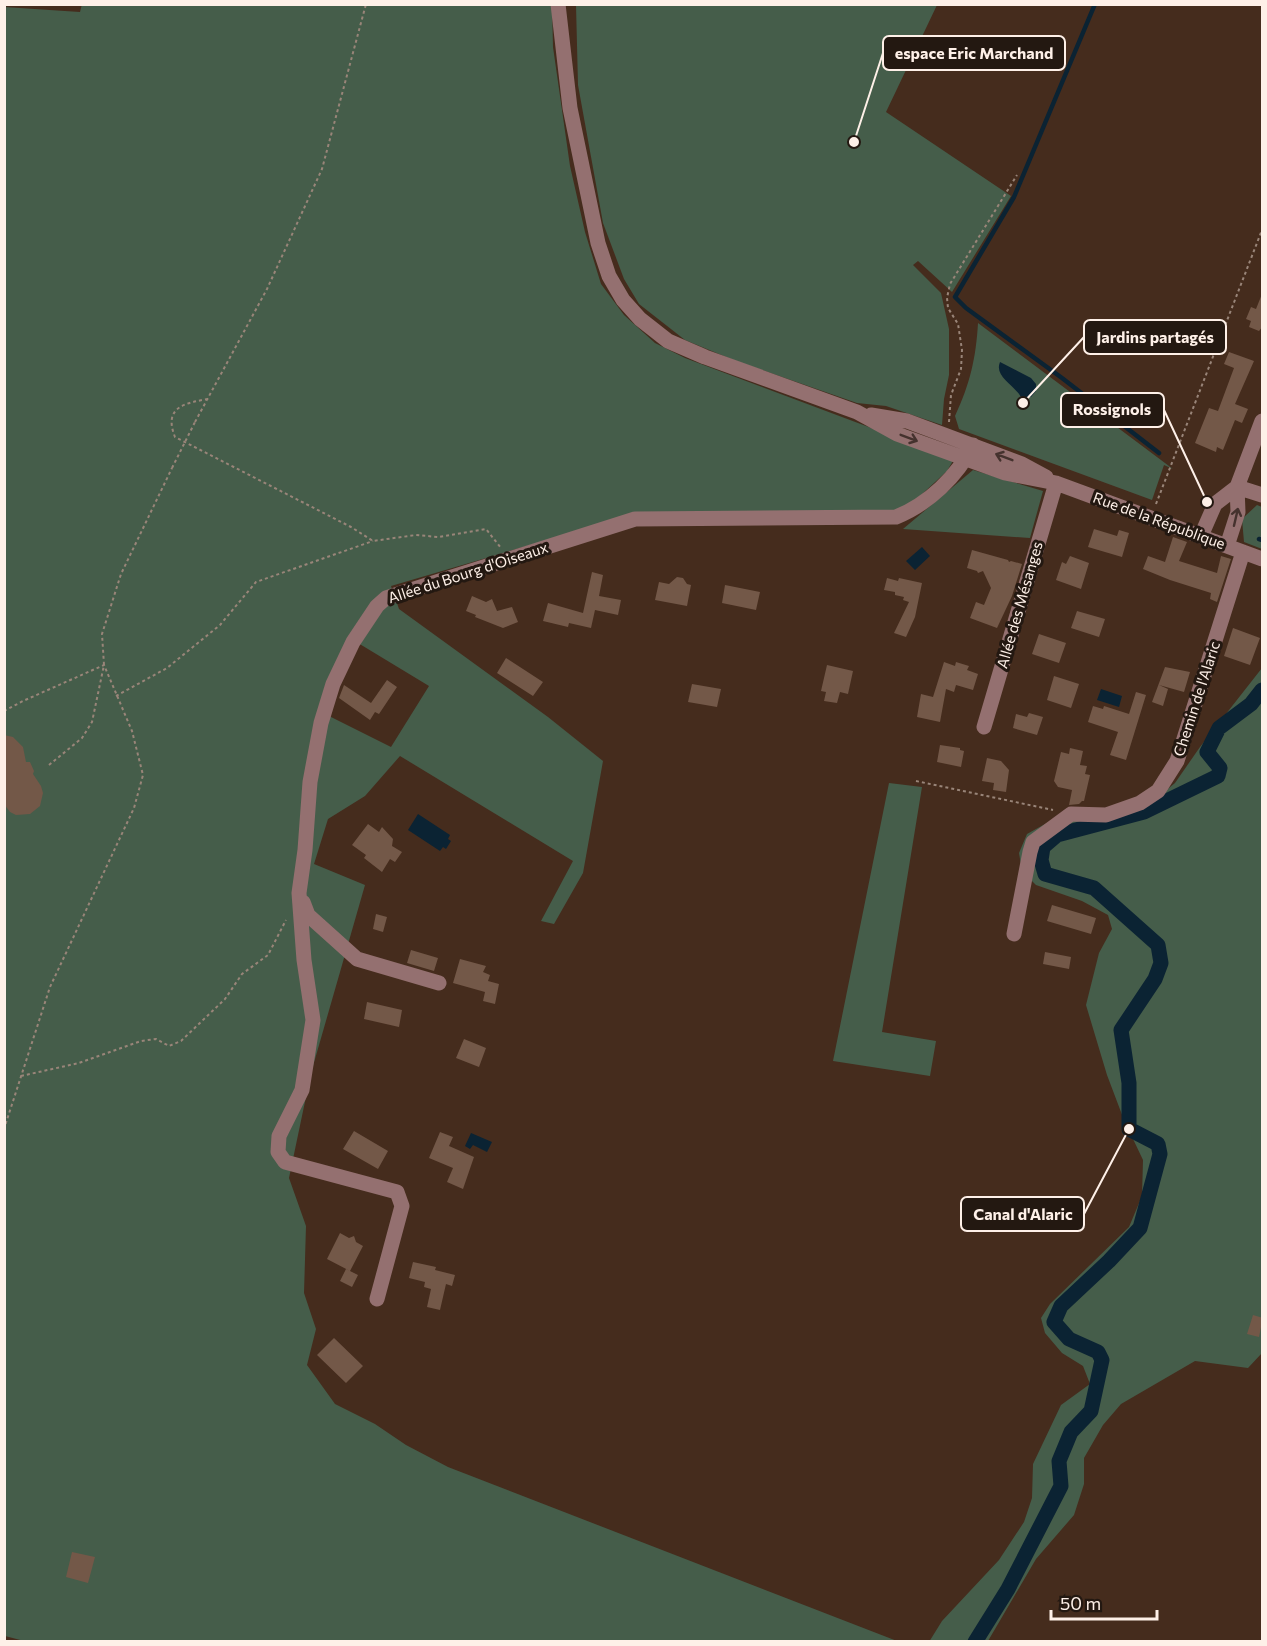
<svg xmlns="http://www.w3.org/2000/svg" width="1267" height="1646" viewBox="0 0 1267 1646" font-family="Commissioner,sans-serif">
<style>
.green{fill:#455d4a;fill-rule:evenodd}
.water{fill:#0b2333}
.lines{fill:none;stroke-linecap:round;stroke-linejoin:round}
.stream{stroke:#0b2333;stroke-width:4.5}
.canal{stroke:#0b2333;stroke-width:15}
.building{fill:#735848}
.path{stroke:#998579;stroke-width:2;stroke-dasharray:3 3;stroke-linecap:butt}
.minor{stroke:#947070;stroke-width:15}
.path-bridge{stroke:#998579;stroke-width:2;stroke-dasharray:3 3;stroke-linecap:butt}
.oneway{stroke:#45322e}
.labels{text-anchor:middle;stroke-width:6;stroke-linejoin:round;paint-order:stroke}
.street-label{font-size:15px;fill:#fef0e8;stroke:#231811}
.leader{fill:none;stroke:#fef0e8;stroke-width:2}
.callout-dot{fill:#fef0e8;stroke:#231811;stroke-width:2}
.callout{fill:#231811;stroke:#fef0e8;stroke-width:2}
.callout-label{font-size:16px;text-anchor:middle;font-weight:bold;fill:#fef0e8}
</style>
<rect width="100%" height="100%" fill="#452c1d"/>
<path class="green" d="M82,4L552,5L553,47L570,166L585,232L601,284L624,315L655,343L685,358L954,459L947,471L907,508L890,513L598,525L391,586L399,609L548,717L603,761L583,873L554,924L541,921L573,861L400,756L365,796L328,819L314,864L365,885L311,1073L289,1178L306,1226L304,1293L316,1329L307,1365L335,1404L375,1424L406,1445L448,1467L897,1641L28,1642L5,1636L4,7L80,12ZM358,643L429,686L391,747L327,715Z
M576,5H937L886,112L1011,196L952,292L918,261L913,265L941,293L949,329V375L944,399L942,425L886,406L857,403L736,361L685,340L639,304L624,279L603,223L578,85Z
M978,323L1173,469L1164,465L1152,500L959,429L955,416C970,384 976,358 978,323Z
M973,470L1043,491L1030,538L903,529Z
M1257,505L1262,507V549L1244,542L1242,519Z
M1262,668V1353L1248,1368L1195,1361L1121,1404L1103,1425L1084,1458V1484L1074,1515L1036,1559L988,1641L929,1642L942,1621L999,1560L1024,1522L1032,1498L1033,1464L1061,1405L1090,1384L1083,1366L1062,1353L1045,1333L1041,1318L1050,1304L1129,1227L1142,1196L1143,1160L1124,1120L1107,1075L1086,1005L1099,953L1112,929L1108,915L1082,901L1036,885L1022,871L1019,853L1027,834L1054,819L1153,801L1175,783L1200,747Z
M889,783L922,787L882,1032L936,1041L930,1076L833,1061Z"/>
<path class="water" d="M1000,362L1031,378L1036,384V391L1031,397H1021C1013,384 994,376 1000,362Z
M922,547L930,556L915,570L906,561Z
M1101,689L1122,696L1119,707L1097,700Z
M418,814L450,835L448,839L451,841L446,849L443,847L440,851L408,830Z
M471,1133L492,1142L487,1152L473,1145L470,1149L465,1146Z"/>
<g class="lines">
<path class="stream" d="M1095,4L1014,197L955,297L966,308L1062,378L1159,453
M1259,539L1262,540"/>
<path class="canal" d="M975,1642L1008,1589L1061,1486L1059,1461L1071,1432L1091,1411L1102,1360L1098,1352L1069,1339L1054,1322L1061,1306L1109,1261L1140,1228L1160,1154L1158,1144L1129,1129V1083L1121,1030L1155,979L1161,963L1158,945L1094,888L1045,874L1041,860L1043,847L1057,835L1144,812L1218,776L1220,768L1207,752L1219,728L1251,704L1262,690"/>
</g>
<path class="building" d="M1262,294L1263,326L1259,331L1249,327L1251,321L1246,319L1251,307L1256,309Z
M1229,352L1254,361L1235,404L1248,409L1242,423L1235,420L1223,450L1217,447L1216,452L1195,443L1209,408L1218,411L1234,368L1224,364Z
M1094,529L1117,536L1119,530L1129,533L1122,557L1088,547Z
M1173,537L1187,542L1179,561L1217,573L1221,556L1231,559L1217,602L1210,599L1211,593L1170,580L1143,569L1148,556L1165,562Z
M972,550L1008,560L1009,562L1011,561L1022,564L1012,596L997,628L970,618L976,602L984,605L991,588L983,571L978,573L977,571L967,568Z
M1070,556L1089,563L1081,589L1056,580L1062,562L1066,564Z
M592,572L603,575L599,596L621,600L618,615L595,610L591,628L569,623L568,627L543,621L548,603L583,613Z
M677,577L683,578L687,584L691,585L687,606L655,600L659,582L669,584Z
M887,578L898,581L899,578L922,583L915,617L906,637L894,633L909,602L903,600L904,597L895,595V592L884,590Z
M725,585L760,592L756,610L722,603Z
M472,596L486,602L492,599L497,611L512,607L518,622L503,628L475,617L476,615L466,611Z
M1077,611L1105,619L1099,637L1071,628Z
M1233,628L1260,638L1250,665L1224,656Z
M1039,634L1066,643L1059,663L1032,654Z
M506,658L543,682L533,696L497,673Z
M944,662L955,666L956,662L969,666L967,670L978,674L973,690L956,685L954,692L946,689L940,722L917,717L921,694L933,697Z
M827,665L853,671L848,694L840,692L837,703L824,701L826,692L821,691Z
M1165,667L1190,672L1184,692L1159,685L1168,689L1163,706L1152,702Z
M1054,676L1079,684L1071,708L1047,700Z
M387,680L397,687L379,714L375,712L370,720L339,698L344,685L371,703Z
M692,684L721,689L717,707L688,702Z
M1136,692L1146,695L1126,760L1110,755L1118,732L1088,722L1093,706L1103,709L1104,706L1129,714Z
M1029,713L1043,717L1037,735L1013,728L1016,714L1027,717Z
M4,735L13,737L23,747L26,762H30L34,771L33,774L41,786L43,793L40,806L30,814L16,815L10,812L4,804Z
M940,745L960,748V750L964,751L961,767L937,762Z
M1070,748L1083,751L1080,765L1087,766L1085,774L1090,775L1084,801H1082L1079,804L1069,805L1072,790L1058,787L1054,781L1061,752L1069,754Z
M987,758L1001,761L1009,770L1006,792L993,790L994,783L982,781Z
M368,824L379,832L382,827L393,839L392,846L402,852L395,862L390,859L382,872L364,858L366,855L352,845Z
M1052,905L1096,918L1091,934L1047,921Z
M376,914L387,917L383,932L373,929Z
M411,950L438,958L434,971L407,963Z
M1045,952L1071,957L1069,969L1043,964Z
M460,959L486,966L483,972L490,975L488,981L499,984L495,1004L483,1001L485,992L453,983Z
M367,1002L402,1010L399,1027L364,1019Z
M464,1039L486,1048L479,1067L456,1058Z
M354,1131L388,1151L378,1169L343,1149Z
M440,1132L453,1137L449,1146L474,1157L463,1189L447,1182L453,1168L429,1158Z
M340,1233L349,1238L354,1236L356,1242L363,1246L350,1271L327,1259Z
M413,1262L436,1267L435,1270L455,1275L452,1286L446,1284L440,1310L427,1307L431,1289L424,1287L425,1282L409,1278Z
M346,1269L358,1275L352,1287L340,1281Z
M1253,1315L1263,1318L1259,1337L1247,1334Z
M334,1338L363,1366L346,1383L317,1355Z
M72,1552L95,1557L88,1583L66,1577Z"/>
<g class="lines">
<path class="path" d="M208,399C185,403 163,407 175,437L351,527L373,541L416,535L438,537L486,529L501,548
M195,422L267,289L322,169L366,4
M949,422L951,395L961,369L962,350L958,324L948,308L947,298L950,284L1017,175
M1156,504L1262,230
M116,696L167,668L220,625L256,582L373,541
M4,711L23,701L104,665L132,731L143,775L134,808L50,987L4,1129
M49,765L82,738L92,722L104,665L102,634L121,574L172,468
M916,781L1053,810
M21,1076L79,1063L141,1041L156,1039L169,1046L181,1041L225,999L242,974L268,955L286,920"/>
<path class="minor" d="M558,4L570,108L598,243L609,276L623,300L640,319L668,341L705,357L857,412L897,434L1005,473L1056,483L1262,559
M871,415L907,421L1022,464L1046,477
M1237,487L1262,495
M1201,536L1215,504L1237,487
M1227,546L1238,512L1237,487L1262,421
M984,727L1056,483
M303,902L308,915L357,959L439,983
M1014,934L1030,852L1033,842L1071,814L1106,815L1140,803L1158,791L1177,761L1243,552
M377,1299L402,1206L397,1192L285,1162L278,1152L279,1136L302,1090L313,1020L304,960L299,893L305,850L310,782L321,723L333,684L353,642L377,606L386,598L635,519L896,517C928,504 957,477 973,445"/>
<path class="path-bridge" d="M172,468L195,422"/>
</g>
<defs><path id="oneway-shaft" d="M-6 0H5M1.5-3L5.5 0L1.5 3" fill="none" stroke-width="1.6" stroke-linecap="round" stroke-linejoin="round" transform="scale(1.5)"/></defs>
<g class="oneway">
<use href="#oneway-shaft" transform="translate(909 438) rotate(21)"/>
<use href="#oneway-shaft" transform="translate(1004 457) rotate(-159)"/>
<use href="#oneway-shaft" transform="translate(1236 517) rotate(-77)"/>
</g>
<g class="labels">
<g class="street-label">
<text transform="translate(1159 521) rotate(20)" y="5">Rue de la République</text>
<text transform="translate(468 573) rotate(-18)" y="5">Allée du Bourg d'Oiseaux</text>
<text transform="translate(1020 605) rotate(-74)" y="5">Allée des Mésanges</text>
<text transform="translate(1197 699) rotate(-72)" y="5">Chemin de l'Alaric</text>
</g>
</g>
<path class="leader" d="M854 142L883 53M1023 403L1084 337M1207 502L1164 410M1129 1129L1084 1214"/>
<g class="callout-dot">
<circle cx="854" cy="142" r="6"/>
<circle cx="1023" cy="403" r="6"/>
<circle cx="1207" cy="502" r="6"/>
<circle cx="1129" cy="1129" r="6"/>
</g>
<g class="callout">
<rect x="883" y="36" width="182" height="34" rx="6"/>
<rect x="1084" y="320" width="142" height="34" rx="6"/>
<rect x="1061" y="393" width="103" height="34" rx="6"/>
<rect x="961" y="1197" width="123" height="34" rx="6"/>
</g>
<g class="callout-label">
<text x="974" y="59">espace Eric Marchand</text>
<text x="1155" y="343">Jardins partagés</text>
<text x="1112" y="415">Rossignols</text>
<text x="1023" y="1220">Canal d'Alaric</text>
</g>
<rect width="1267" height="1646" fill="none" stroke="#fef0e8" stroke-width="12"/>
<path d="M1051 1610v9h106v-9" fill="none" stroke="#fef0e8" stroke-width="3"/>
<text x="1060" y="1610" font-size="18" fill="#fef0e8" stroke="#231811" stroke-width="4.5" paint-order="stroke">50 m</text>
</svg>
